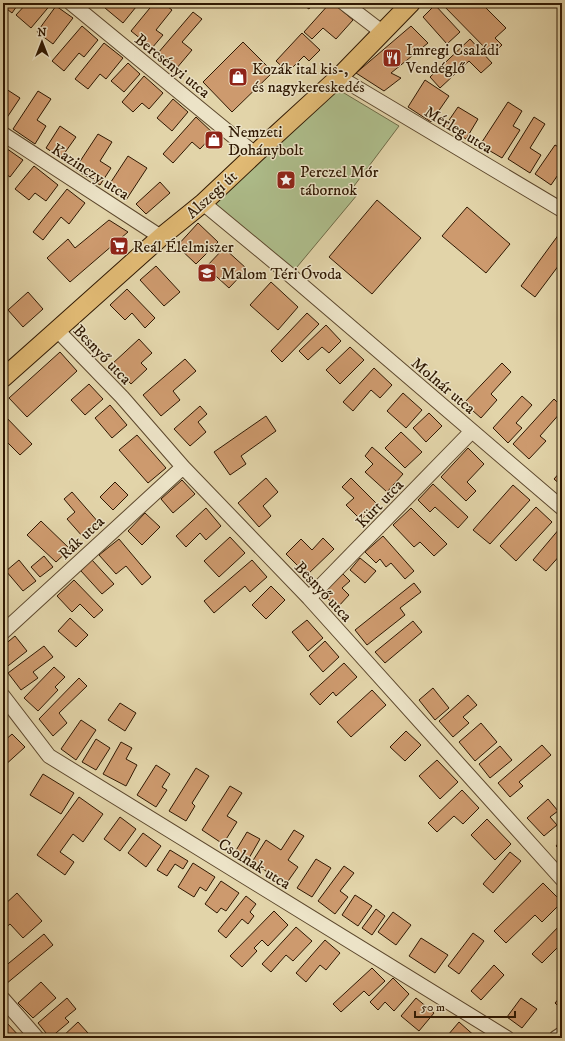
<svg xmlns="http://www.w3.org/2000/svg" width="565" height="1041" viewBox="0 0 565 1041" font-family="'IM FELL DW Pica',serif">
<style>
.green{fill:#aebe8c;stroke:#6e6b47}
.building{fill:#cd9a6e;stroke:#2f1802}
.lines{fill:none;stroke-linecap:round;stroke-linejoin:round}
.minor-casing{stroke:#5c472c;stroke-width:16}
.major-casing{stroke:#2f1802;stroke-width:20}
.minor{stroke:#ece3c7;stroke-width:14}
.major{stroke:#e1ba74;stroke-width:18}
.labels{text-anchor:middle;stroke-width:3;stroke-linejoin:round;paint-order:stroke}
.poi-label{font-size:16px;fill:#2f1802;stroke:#ece3c7;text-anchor:start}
.street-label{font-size:16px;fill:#2f1802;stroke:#ece3c7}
</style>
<rect width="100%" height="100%" fill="#e2d4a9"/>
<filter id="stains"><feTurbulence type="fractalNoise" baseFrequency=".005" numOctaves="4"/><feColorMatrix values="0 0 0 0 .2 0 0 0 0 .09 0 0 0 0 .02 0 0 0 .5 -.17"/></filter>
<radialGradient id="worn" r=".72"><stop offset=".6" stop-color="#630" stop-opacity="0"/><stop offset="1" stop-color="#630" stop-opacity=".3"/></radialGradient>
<path class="green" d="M334,87L399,126L351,190L357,195L292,273L212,205Z"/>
<path class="building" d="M3,3H19L12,13L3,6Z
M27,3H52L31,28L16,15Z
M109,3H130L136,7L123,23L105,8Z
M154,3H163L172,10L156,30L163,35L152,48L131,31Z
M300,3H313L309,9Z
M330,3H333L353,20L336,39L323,28L312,39L304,32Z
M441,3H481L506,28L495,38L502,45L492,55Z
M435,5L460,32L447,44L423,17Z
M56,6L73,18L53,44L37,32Z
M193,12L202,19L182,42L192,50L176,69L158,53Z
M82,26L98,40L84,57L79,53L64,71L52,61Z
M411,26L428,43L391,73L401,78L384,91L356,73Z
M302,33L320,50L309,61L304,56L288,72L276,61Z
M470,39L492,63L481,73L469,61L440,88L430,77Z
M243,42L273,72L232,112L203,82Z
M104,43L123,58L106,79L100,74L88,89L75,79Z
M128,63L140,74L124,92L111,81Z
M144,76L163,93L149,109L142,103L133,112L122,102Z
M425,80L449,96L431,122L408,107Z
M3,87L20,98L4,122H3Z
M38,91L51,99L37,120L46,126L35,144L13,129Z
M173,99L188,112L172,131L157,118Z
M508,102L522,111L513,126L520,130L502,158L480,145Z
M458,107L478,119L466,139L445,126Z
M196,117L214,134L200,149L192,142L173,163L163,154Z
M534,117L545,124L530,148L541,155L530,173L508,159Z
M60,126L76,137L61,158L46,148Z
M98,134L112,142L100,161L111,168L100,185L75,169Z
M214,134L220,139L213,147L207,141Z
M555,145L562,149V169L551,185L535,174Z
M3,146L23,160L10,177L3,172Z
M128,156L147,168L126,200L107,188Z
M34,166L58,185L46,201L35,193L29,200L15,189Z
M160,182L170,193L146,214L136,204Z
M67,189L85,203L69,224L61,217L43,240L33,232Z
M377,200L421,238L372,294L329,257Z
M467,207L510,244L486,273L442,236Z
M109,220L128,232L70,282L47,258L68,239L75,248Z
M198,223L218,242L196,264L177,246Z
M562,230V261L535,297L521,286Z
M224,248L247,269L229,288L206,267Z
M156,266L180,292L164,306L140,280Z
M271,282L298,307L278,330L250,305Z
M127,289L155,318L145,328L132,313L125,320L110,305Z
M28,292L43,309L23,327L8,310Z
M307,313L319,324L282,362L271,351Z
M326,325L341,341L329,353L322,347L308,360L299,351Z
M139,339L152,353L141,363L147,369L131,384L112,364Z
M350,347L364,360L340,384L326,370Z
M60,352L77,371L27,417L9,398Z
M185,359L196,371L173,391L180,400L161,416L143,395Z
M502,363L511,372L491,394L497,400L481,418L464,403Z
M374,368L392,385L380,398L371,390L353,411L343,402Z
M89,384L103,399L85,415L71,400Z
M403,393L422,410L406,428L387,411Z
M522,396L532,405L516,423L522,428L508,443L493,428Z
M554,399L562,407V411L540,436L546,441L529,459L513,444Z
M110,405L127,425L112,438L95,418Z
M200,406L207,414L198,422L206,432L190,446L174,429Z
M429,413L442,426L426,442L413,428Z
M3,414L32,444L20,455L7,442L3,446Z
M266,416L276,431L241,456L246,464L230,475L214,452Z
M401,432L422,452L405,468L385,448Z
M137,435L166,468L148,483L119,450Z
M372,447L403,474L387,492L365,472L373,464L365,456Z
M468,448L484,464L467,482L476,491L466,501L441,477Z
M562,470V486L554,479Z
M266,478L278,492L263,506L271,516L259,527L238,503Z
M351,478L377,504L361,520L346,505L354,498L342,487Z
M182,480L195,494L173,513L161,499Z
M115,482L128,495L113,510L100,497Z
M433,484L468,517L458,528L435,507L430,512L418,500Z
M513,485L530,500L490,544L473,530Z
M72,492L99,523L83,537L67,519L75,512L64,499Z
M536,507L552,522L516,561L500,546Z
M206,508L221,526L206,540L200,533L186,547L176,536Z
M411,508L447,544L434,556L420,542L414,547L393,525Z
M145,513L160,527L142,545L128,531Z
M41,521L70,549L56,562L27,535Z
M560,528L562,529V553L546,571L533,560Z
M383,536L414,571L405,579L391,563L386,567L380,559L376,563L365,552Z
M230,537L245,553L219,577L204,561Z
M323,538L334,549L307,575L286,554L301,539L312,550Z
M119,539L151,577L142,585L126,566L116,574L99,555Z
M44,556L53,567L40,577L31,567Z
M360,558L376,571L365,583L350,570Z
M19,560L36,581L23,591L6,571Z
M92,560L114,584L102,594L81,571Z
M252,560L267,577L250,592L245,586L214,613L204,601Z
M343,574L350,581L342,588L349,595L337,608L323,594Z
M74,580L103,610L94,618L80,604L72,612L57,596Z
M414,583L421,592L400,608L405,615L367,645L355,630Z
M271,586L285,600L266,619L252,605Z
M70,618L88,635L76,647L58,631Z
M307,620L323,638L308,651L292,632Z
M413,621L422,632L385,663L375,652Z
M15,636L27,651L4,669L3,667V646Z
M325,641L339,657L323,672L309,656Z
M44,646L53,657L33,672L38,678L21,690L8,673Z
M344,663L357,677L336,696L333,692L320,705L310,694Z
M54,667L65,677L55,687L58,690L38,711L24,698Z
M79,678L87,686L59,713L67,723L53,736L39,719Z
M433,688L449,708L435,720L419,700Z
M372,690L386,705L351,737L337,722Z
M468,695L477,705L463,717L469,723L453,737L439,721Z
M120,703L136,713L125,731L108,720Z
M81,720L96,730L76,760L61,749Z
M481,723L497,742L475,761L459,742Z
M406,731L421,745L405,761L390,747Z
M12,734L25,747L3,767V742Z
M96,739L110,748L96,770L82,762Z
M121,742L132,748L126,759L137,765L126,786L103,774Z
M542,745L551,755L519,782L523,786L510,797L498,783Z
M500,746L512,760L490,778L479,764Z
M437,760L458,782L440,799L419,776Z
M156,765L170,774L162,787L167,790L156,807L137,795Z
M196,768L209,776L192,803L195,806L186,821L169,811Z
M43,774L74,793L61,814L30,795Z
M230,786L242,793L227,816L237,822L223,844L202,830Z
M462,790L479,808L463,824L454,816L437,832L428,823Z
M79,797L103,814L83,842L73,834L60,852L74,862L65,875L37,855Z
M548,799L558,811L550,817L557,825L544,836L527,818Z
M120,817L136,829L120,851L104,839Z
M487,819L511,844L495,860L471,835Z
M294,830L304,836L288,860L298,867L286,884L252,862L266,840L281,850Z
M247,832L260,839L248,860L235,852Z
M143,833L161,846L146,867L128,853Z
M562,839V852L556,846Z
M170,850L188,861L183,869L175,864L167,876L157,870Z
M510,852L521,861L493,893L483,884Z
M316,859L331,868L312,897L297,888Z
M193,863L215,877L206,891L200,887L194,897L178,887Z
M344,866L354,873L340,891L348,897L335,914L318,901Z
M221,881L239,893L226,911L221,908L217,913L205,904Z
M543,883L562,902L542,922L535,915L506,943L494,931Z
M17,893L42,921L23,938L10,924L3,930V906Z
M355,895L372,906L358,926L342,915Z
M246,896L256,904L250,912L254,916L248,924L242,919L226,938L218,931Z
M376,909L385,916L372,935L362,928Z
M274,911L288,925L268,946L262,940L254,948L257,951L242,967L230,956Z
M393,912L411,925L396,945L378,932Z
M562,923V943L542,963L532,954Z
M296,927L312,941L293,961L286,955L271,972L262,964Z
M473,933L484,941L459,974L448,966Z
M44,934L53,945L6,984L3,980V968Z
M421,938L448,955L435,973L409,956Z
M325,940L340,953L326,970L320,965L306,982L296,973Z
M494,965L504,975L481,1000L471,991Z
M372,968L385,981L369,996L364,991L341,1012L333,1004Z
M393,978L409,994L394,1011L385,1002L378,1010L370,1002Z
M41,982L56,998L33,1018L18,1003Z
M562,995V1010L555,1003Z
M67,998L76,1009L65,1018L69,1022L50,1038L38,1023Z
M416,998L434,1013L419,1031L401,1016Z
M521,998L537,1009L522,1028L507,1017Z
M6,1022L21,1038H3V1025Z
M78,1022L88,1033L84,1036L86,1038H61Z
M459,1022L477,1038H452L448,1035Z"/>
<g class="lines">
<g class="minor-casing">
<path id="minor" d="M71,3L255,154
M344,3L382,32
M339,77L562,210
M3,134L161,237
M203,203L290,275L562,508
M57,330L122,397L183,467L309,598L562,879
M309,598L472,431
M3,632L183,467
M3,696L49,756L507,1038
M3,999L37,1038
M556,1038L562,1034"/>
</g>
<g class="major-casing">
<path id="major" d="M3,378L57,330L161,237L203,203L255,154L339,77L411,3"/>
</g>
<use href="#minor" class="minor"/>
<use href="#major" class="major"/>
</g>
<defs>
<g id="restaurant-square" transform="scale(1)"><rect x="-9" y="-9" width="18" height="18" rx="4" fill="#8f2418" stroke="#ece3c7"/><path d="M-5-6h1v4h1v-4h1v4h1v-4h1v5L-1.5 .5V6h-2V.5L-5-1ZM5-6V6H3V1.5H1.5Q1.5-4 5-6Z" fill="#fff"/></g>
<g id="shop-square" transform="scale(1)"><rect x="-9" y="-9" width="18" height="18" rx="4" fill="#8f2418" stroke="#ece3c7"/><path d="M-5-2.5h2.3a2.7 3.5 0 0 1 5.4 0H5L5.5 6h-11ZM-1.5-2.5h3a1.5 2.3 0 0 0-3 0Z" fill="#fff"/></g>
<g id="sight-square" transform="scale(1)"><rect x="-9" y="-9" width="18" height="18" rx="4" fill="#8f2418" stroke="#ece3c7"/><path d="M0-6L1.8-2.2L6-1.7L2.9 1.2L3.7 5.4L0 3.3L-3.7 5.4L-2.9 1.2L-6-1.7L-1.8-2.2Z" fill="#fff"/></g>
<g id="supermarket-square" transform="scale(1)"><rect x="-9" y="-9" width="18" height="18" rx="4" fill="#8f2418" stroke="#ece3c7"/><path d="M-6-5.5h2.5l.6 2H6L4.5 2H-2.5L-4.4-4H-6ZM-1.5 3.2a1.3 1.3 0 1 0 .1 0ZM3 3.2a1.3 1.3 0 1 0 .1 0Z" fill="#fff"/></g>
<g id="school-square" transform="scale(1)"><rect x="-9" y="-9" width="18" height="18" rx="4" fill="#8f2418" stroke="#ece3c7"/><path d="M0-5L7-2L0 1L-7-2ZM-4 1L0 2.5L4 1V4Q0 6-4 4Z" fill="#fff"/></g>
</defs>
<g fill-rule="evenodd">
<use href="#restaurant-square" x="392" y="58"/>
<use href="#shop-square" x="238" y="77"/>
<use href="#shop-square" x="214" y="140"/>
<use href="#sight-square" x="286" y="180"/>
<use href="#supermarket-square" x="119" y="246"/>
<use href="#school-square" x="207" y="273"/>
</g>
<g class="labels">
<g class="poi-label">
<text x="406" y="55">Imregi Családi<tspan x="406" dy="18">Vendéglő</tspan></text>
<text x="252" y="74">Kozák ital kis-,<tspan x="252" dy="18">és nagykereskedés</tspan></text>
<text x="228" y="137">Nemzeti<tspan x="228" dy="18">Dohánybolt</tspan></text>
<text x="300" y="177">Perczel Mór<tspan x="300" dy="18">tábornok</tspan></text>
<text x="133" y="252">Reál Élelmiszer</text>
<text x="221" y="279">Malom Téri Óvoda</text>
</g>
<g class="street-label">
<text transform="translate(173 65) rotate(39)" y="6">Bercsényi utca</text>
<text transform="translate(459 129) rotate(31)" y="6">Mérleg utca</text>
<text transform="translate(91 171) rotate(33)" y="6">Kazinczy utca</text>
<text transform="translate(211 194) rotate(-42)" y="6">Alszegi út</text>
<text transform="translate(103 354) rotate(46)" y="6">Besnyő utca</text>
<text transform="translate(444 385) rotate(40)" y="6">Molnár utca</text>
<text transform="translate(379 503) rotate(-46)" y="6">Kürt utca</text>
<text transform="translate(81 537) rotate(-43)" y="6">Rák utca</text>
<text transform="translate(324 591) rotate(47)" y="6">Besnyő utca</text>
<text transform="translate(255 863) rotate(32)" y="6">Csolnak utca</text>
</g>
</g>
<rect width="565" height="1041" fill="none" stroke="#e2d4a9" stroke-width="16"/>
<rect x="4" y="4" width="557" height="1033" fill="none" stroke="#2f1802" stroke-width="2"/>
<rect x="8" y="8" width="549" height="1025" fill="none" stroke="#2f1802"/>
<g transform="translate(42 42)" stroke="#ece3c7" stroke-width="3" paint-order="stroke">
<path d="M0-3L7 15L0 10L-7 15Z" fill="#2f1802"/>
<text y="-6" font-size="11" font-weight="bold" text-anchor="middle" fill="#2f1802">N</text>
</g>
<path d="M415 1011v6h100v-6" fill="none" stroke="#2f1802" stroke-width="2"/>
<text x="421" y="1011" font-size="12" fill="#2f1802" stroke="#ece3c7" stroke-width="3" paint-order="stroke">50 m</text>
<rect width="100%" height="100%" filter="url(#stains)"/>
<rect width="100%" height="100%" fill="url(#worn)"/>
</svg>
